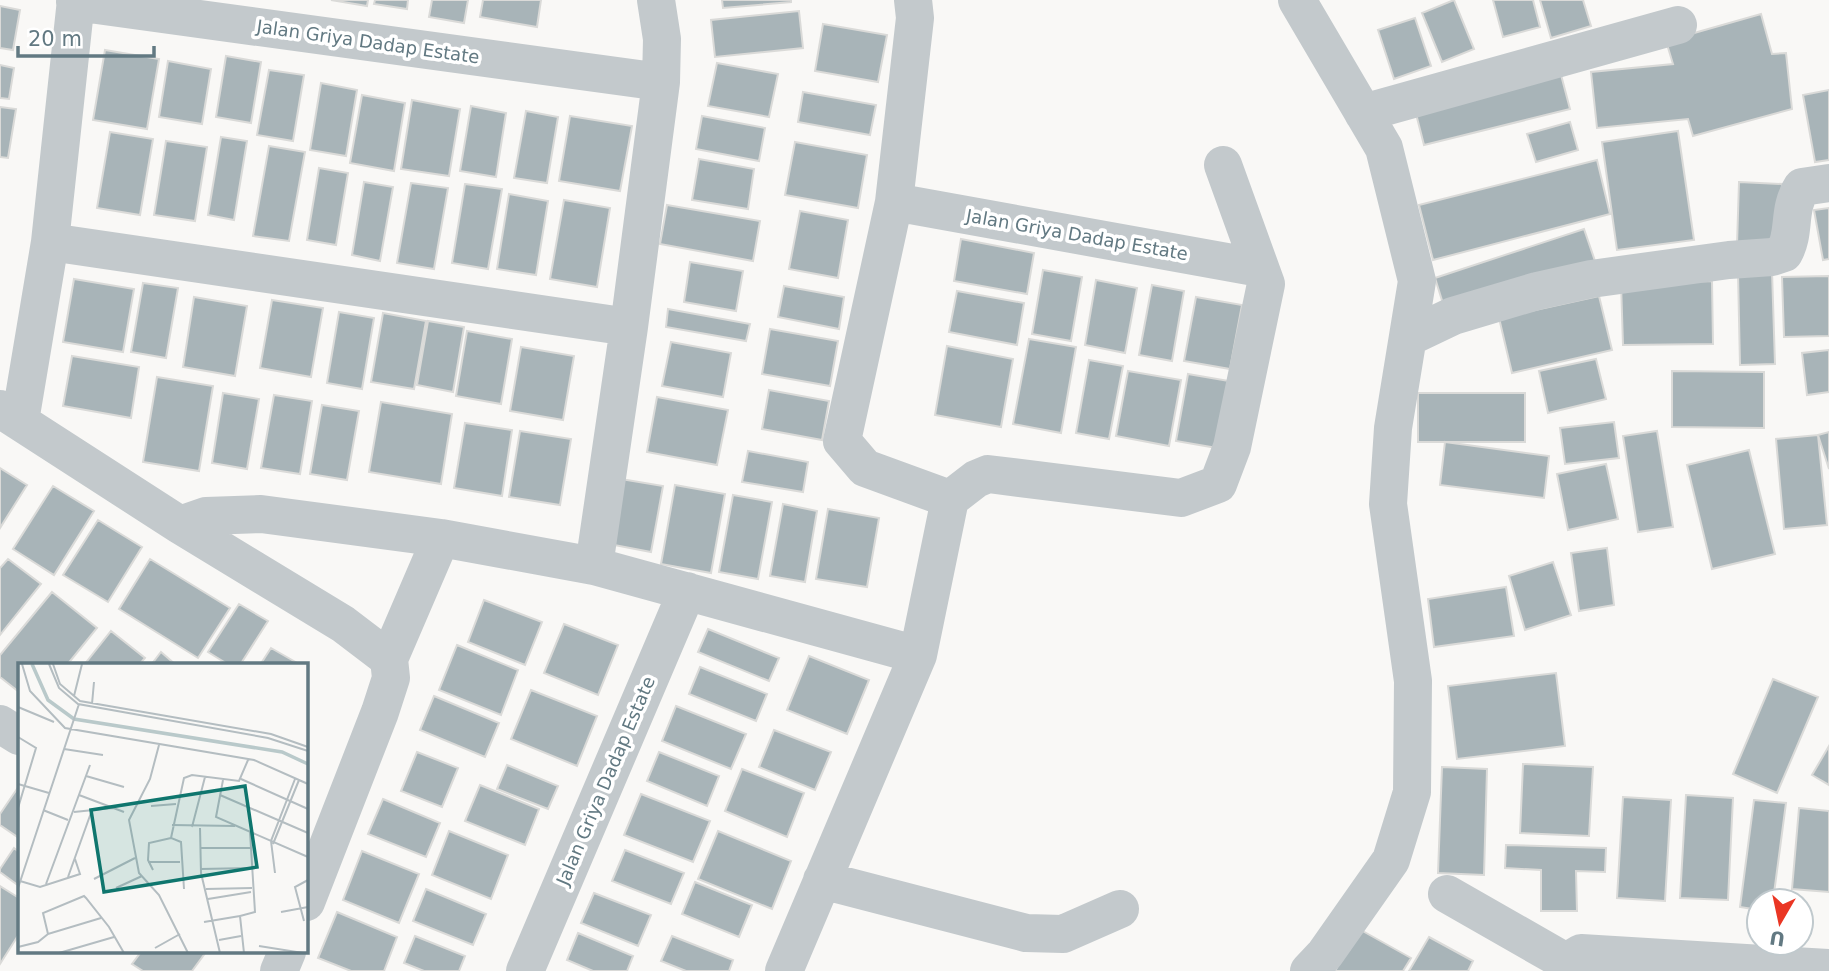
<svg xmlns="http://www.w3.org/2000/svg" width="1829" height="971" viewBox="0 0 1829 971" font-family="'DejaVu Sans',sans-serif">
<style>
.building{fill:#a8b4b8;stroke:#dadad8;stroke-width:2}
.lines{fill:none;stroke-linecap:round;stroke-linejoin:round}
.minor{stroke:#c3c9cc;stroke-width:38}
.labels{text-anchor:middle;stroke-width:7;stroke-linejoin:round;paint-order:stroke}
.street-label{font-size:18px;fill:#627982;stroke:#fff}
.inset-river{fill:none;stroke:#b9c9ca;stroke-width:3.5}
.inset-road{fill:none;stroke:#b4bdc1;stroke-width:2}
.view{fill:#0f766e;fill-opacity:0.15;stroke:#0f766e;stroke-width:3.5}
.inset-edge{fill:none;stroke:#627982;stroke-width:3.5}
</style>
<rect width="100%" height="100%" fill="#f9f8f6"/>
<path class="building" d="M331,0H368L367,6Z
M375,0H408L407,9L374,4Z
M432,0H468L464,23L429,17Z
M483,0H541L537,27L480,17Z
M722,0H791V2L723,8Z
M1454,0L1474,49L1442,62L1422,13Z
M1493,0H1533L1540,27L1503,37Z
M1540,0H1583L1591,26L1551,38Z
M0,6L20,10L13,50L0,48Z
M799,11L803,48L715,57L711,20Z
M1761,14L1772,54L1786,53L1792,109L1693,136L1688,119L1597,128L1591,72L1673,64L1666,41Z
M1415,18L1431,66L1394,79L1378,30Z
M823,24L887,35L878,82L815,71Z
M105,50L159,59L147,129L93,120Z
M226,56L261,62L251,123L216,117Z
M168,61L211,69L202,124L159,117Z
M717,63L778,74L769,117L708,106Z
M0,65L14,68L9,99L0,98Z
M269,70L304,75L293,141L257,135Z
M1560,71L1570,109L1424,145L1414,106Z
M321,83L357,90L346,156L310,150Z
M1829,90V160L1815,162L1803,95Z
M803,92L876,105L870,135L798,122Z
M362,95L405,103L394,171L350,163Z
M412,100L460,109L449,176L401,169Z
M471,106L506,113L496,177L460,171Z
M0,107L16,109L8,158L0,157Z
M526,111L558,117L547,183L514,178Z
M570,116L632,126L620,191L559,181Z
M702,116L765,128L759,161L696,149Z
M1570,122L1578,150L1536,162L1527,134Z
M1678,131L1694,240L1617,250L1602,142Z
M110,132L153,139L140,215L97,208Z
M221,137L247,141L234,220L208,215Z
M166,141L207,147L195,221L154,215Z
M795,142L867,155L858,208L785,195Z
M269,146L305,152L289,241L253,236Z
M699,159L754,169L748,209L692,200Z
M1597,160L1610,214L1433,260L1419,205Z
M319,168L348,173L336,245L307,240Z
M364,182L393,187L380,261L352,255Z
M1739,182L1782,184L1780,246L1737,245Z
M411,183L448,188L434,269L397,263Z
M465,184L502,189L488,269L452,263Z
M509,194L548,201L536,275L497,269Z
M564,200L610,208L597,287L550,279Z
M667,205L760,221L753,261L660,244Z
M1829,208V259L1823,260L1814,210Z
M800,211L848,220L838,278L789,269Z
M1584,229L1595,261L1445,310L1435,278Z
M961,239L1034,253L1027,294L954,281Z
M690,262L743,271L736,311L684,302Z
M1043,270L1082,277L1071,341L1032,334Z
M1772,271L1775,364L1740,365L1738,273Z
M1829,276V336L1784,337L1782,277Z
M74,279L134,289L123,352L63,342Z
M1096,280L1137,288L1125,353L1085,345Z
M1712,281L1713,344L1623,345L1621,283Z
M143,283L178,288L166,358L131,352Z
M1152,285L1184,291L1172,361L1139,355Z
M784,286L844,297L839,329L778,317Z
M957,291L1024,303L1017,345L949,332Z
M1599,296L1612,350L1512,373L1499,318Z
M194,297L247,306L235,376L183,367Z
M1196,297L1242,305L1230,369L1184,361Z
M272,300L323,308L311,377L260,368Z
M668,309L750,324L746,341L666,327Z
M339,312L374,318L362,389L327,383Z
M383,313L426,321L414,389L371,382Z
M428,321L464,327L453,392L417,385Z
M770,329L838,341L830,386L762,374Z
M467,331L512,339L501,404L456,396Z
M1029,339L1076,347L1061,433L1013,424Z
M671,342L731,353L723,397L662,386Z
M947,346L1013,359L1001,427L935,415Z
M521,347L574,356L563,420L510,411Z
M1829,350V392L1807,395L1802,353Z
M72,356L139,367L131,418L63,406Z
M1596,359L1606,399L1548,413L1539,371Z
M1089,360L1123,366L1109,439L1076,433Z
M1128,371L1181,380L1169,446L1116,436Z
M1672,371L1764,372V428L1672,427Z
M1188,374L1229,381L1217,448L1176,441Z
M157,377L213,386L199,471L143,462Z
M769,390L829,401L822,440L762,429Z
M223,393L259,399L247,469L212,463Z
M1418,393H1525V442H1418Z
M274,395L312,401L300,474L261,468Z
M657,397L728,410L717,465L647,452Z
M381,402L452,414L441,484L369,472Z
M322,405L359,411L347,480L310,474Z
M1614,422L1619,458L1565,464L1560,428Z
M465,423L512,430L502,496L454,488Z
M520,431L571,439L560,505L509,497Z
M1657,431L1673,527L1638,532L1623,436Z
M1829,432V469L1818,435Z
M1818,435L1827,525L1784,529L1776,439Z
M1445,442L1549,456L1544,498L1440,485Z
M1749,450L1775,554L1712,569L1687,465Z
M748,451L808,462L803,492L742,482Z
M1606,464L1618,519L1568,530L1557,474Z
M0,468L27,485L0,528Z
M621,479L663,486L651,552L609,544Z
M675,485L725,494L711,573L661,564Z
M53,486L94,511L54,575L13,549Z
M733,495L772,502L758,579L719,572Z
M783,504L817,511L805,582L770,576Z
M828,509L879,518L867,587L816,579Z
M98,520L142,547L108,602L63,575Z
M1607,548L1614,605L1579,611L1571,553Z
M8,559L41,584L0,635V568Z
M150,559L230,608L198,658L119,609Z
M1553,562L1571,615L1525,630L1509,576Z
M1506,587L1514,636L1434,647L1428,599Z
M52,592L97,628L67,665H19V692L0,677V655Z
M484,600L542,622L525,665L468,642Z
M239,604L268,621L240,665H229L208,652Z
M564,624L618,645L598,695L544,673Z
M708,629L779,658L769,681L698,652Z
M111,631L145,658L139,665H84Z
M457,645L518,670L501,715L439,690Z
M271,648L299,664L260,665Z
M161,652L176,665H151Z
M809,656L869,680L847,734L787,710Z
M700,667L767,694L756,721L689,694Z
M1556,673L1565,746L1457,759L1448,686Z
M1773,679L1818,697L1777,793L1733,774Z
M531,690L597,716L577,766L511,739Z
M434,696L499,723L485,757L420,730Z
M676,706L746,734L731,769L662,741Z
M774,730L831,752L815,790L759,767Z
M1829,746V785L1812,775Z
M417,752L458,768L442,807L401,791Z
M659,752L719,776L707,806L647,781Z
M1523,764L1593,767L1589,836L1520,833Z
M507,765L558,786L548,809L497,789Z
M1442,767L1487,769L1484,875L1438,873Z
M742,769L804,793L787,837L725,811Z
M480,785L539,809L525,845L465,821Z
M19,786V838L0,825V814Z
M641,794L710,821L693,862L624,835Z
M1686,795L1733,798L1728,900L1680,898Z
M1623,797L1671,800L1665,901L1617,898Z
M383,799L440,823L426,857L368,834Z
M1754,800L1786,803L1773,901H1759V910L1740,907Z
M1799,808L1829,811V892L1792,889Z
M449,831L508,855L491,899L432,875Z
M718,831L791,861L772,909L698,879Z
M1506,845L1606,848L1605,872L1576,871L1577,911H1541V870L1505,868Z
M14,848L19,852V886L0,872V869Z
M625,850L684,873L671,904L612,881Z
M362,851L419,874L399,923L343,900Z
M695,882L752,905L739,937L682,914Z
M0,886L19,898V934L0,964Z
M426,889L486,914L473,945L413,921Z
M594,893L651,915L638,946L581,923Z
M337,912L397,937L384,971H351L318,958Z
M1359,929L1411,958L1403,971H1335Z
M578,933L633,956L627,971H593L567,960Z
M415,936L465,956L459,971H424L404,963Z
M672,936L733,960L729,971H686L661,961Z
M1429,937L1473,961L1468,971H1409Z
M141,952H206L192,971H143L132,964Z"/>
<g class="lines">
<path class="minor" d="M1297,0L1384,148L1417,281L1393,428L1388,504L1413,681L1412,792L1391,860L1325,954L1309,971
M75,2L661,82
M1363,113L1678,25
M894,202L1260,268
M50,242L629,327
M1409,337L1453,316L1537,291L1591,279L1729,260L1772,257L1784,253C1796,232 1787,210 1802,187L1829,183
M0,409L180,525L343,624L389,659L391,678L380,712L306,902
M20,421L50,242L76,0
M950,499L976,479L988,474L1181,498L1218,484L1232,447L1266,284L1223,165
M180,525L206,516L261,514L441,538L594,566L918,655
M594,566L629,327L661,82L662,39L656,0
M389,659L441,538
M0,724L19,736
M822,880L1026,933L1063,934L1120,909
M1447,894L1566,962
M1566,962L1581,953L1829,968
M279,971L287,952
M525,971L687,591
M784,971L918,655L950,499L865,468L842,441L894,202L915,18L913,0"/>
</g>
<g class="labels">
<g class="street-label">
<text transform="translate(368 42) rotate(8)" y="6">Jalan Griya Dadap Estate</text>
<text transform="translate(1077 235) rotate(10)" y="6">Jalan Griya Dadap Estate</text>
<text transform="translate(606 781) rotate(-67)" y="6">Jalan Griya Dadap Estate</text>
</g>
</g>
<g transform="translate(18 663)">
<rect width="290" height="290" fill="#f9f8f6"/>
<path class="inset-river" d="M14,1L30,37L56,56L264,89L290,101"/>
<path class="inset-road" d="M4,1L12,28L47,65L236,97L290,121M31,1L41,25L60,41L250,75L290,88M35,1L42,21L62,38L253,71L290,84M56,33L64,1M74,41L76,19M0,44L36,59M0,74L18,85L0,145M141,82L132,116L111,157L121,210L141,232L170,290M46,86L85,92M68,113L106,124M223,116L290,146M205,117L198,154L290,194M0,121L31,130M61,132L106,149M202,132L290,170M133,143L158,141M25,147L50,157M56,149L95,145M154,162L217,163M174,164L187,114M182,165L183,210L202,290M255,181L281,117M182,185H232M130,199H162M183,206L233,205M135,207L130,197L131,180L153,175M257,210L253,178L277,116M50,214L74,147M76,216L117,195M2,218L22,224L62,211L57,196M28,221L72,102M0,225L61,41M98,225L124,213M166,226L163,179L153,175L166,115L174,112L221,118L230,97M188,226L234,225M190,236L233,229M263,249L290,244M83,255L30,271L25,250L66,233L68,235L91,264L106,290M286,258L277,224L290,217M186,259L222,253M201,277L223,273M241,283L285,290M0,284L20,279L30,271M137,285L162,271M41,290L96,274M226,290L222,253L237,249L232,169"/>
<path class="view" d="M227,123L239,204L86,229L73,147Z"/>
<rect width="290" height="290" class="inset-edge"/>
</g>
<g transform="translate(1780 922) rotate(189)"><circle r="33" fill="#ffffff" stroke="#c0c9cd" stroke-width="2"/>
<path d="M0-5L12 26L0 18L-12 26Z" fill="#ea3624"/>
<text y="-10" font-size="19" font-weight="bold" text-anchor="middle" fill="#627982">U</text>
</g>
<path d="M18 46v10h136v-10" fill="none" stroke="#627982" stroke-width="3.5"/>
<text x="28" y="46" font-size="21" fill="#627982" stroke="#ffffff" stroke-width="5" paint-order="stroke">20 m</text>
</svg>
